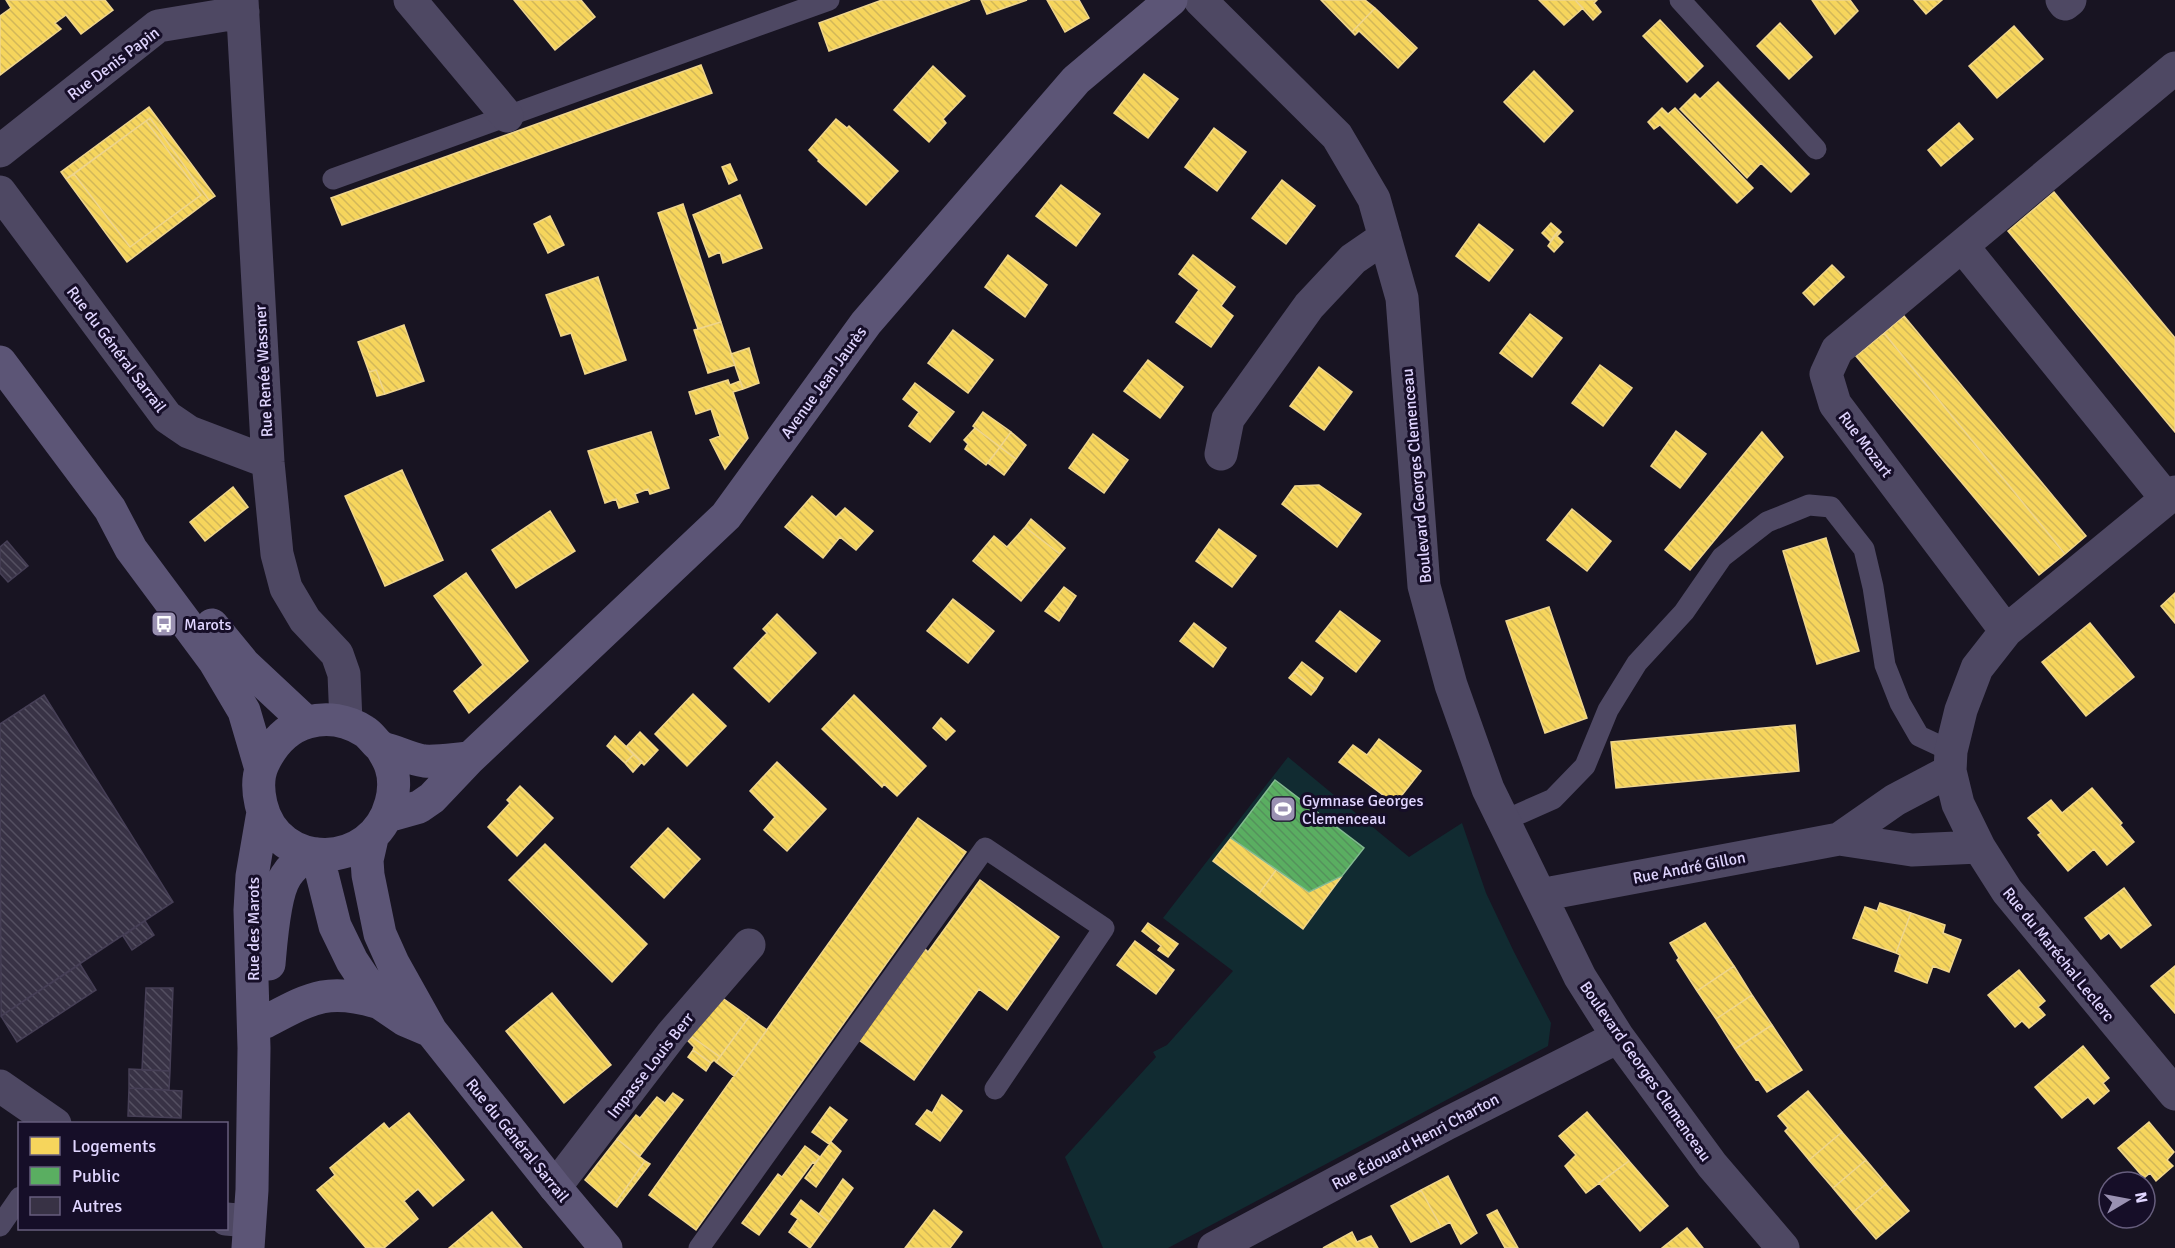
<svg xmlns="http://www.w3.org/2000/svg" width="2175" height="1248" viewBox="0 0 2175 1248" font-family="Signika,sans-serif">
<style>
.grass{fill:#112b31}
.homes{fill:url(#homes-back-hatch);stroke:#efd58d;stroke-width:1.5}
.public{fill:url(#public-back-hatch);stroke:#82ba90;stroke-width:1.5}
.building{fill:url(#building-back-hatch);stroke:#463f56;stroke-width:1.5}
.lines{fill:none;stroke-linecap:round;stroke-linejoin:round}
.lane{stroke:#4e4863;stroke-width:21}
.street{stroke:#4e4863;stroke-width:33}
.secondary{stroke:#5c5576;stroke-width:33}
.labels{text-anchor:middle;stroke-width:6;stroke-linejoin:round;paint-order:stroke}
.street-label{font-size:16px;fill:#e0d5ff;stroke:#160e28}
.poi-label{font-size:16px;fill:#e0d5ff;stroke:#160e28;text-anchor:start}
</style>
<defs>
<pattern id="homes-back-hatch" width="6" height="6" patternUnits="userSpaceOnUse" patternTransform="scale(1.5)"><rect width="6" height="6" fill="#f6d55c"/><path d="M-1 5l2 2M0 0l6 6M5-1l2 2" fill="none" stroke="#d2b759"/></pattern>
<pattern id="public-back-hatch" width="6" height="6" patternUnits="userSpaceOnUse" patternTransform="scale(1.5)"><rect width="6" height="6" fill="#5aae61"/><path d="M-1 5l2 2M0 0l6 6M5-1l2 2" fill="none" stroke="#54925c"/></pattern>
<pattern id="building-back-hatch" width="6" height="6" patternUnits="userSpaceOnUse" patternTransform="scale(1.5)"><rect width="6" height="6" fill="#383245"/><path d="M-1 5l2 2M0 0l6 6M5-1l2 2" fill="none" stroke="#544f61"/></pattern>
</defs>
<rect width="100%" height="100%" fill="#181422"/>
<path class="grass" d="M1288,757L1409,857L1462,823L1486,893L1514,952L1551,1023L1548,1046L1168,1248H1103L1065,1157L1156,1057L1153,1052L1167,1045L1233,971L1163,918Z"/>
<path class="homes" d="M6,0H105L113,10L81,34L66,15L55,23L61,29L0,75V16L11,8Z
M514,0H581L595,17L555,50Z
M882,0H970L829,51L819,23Z
M981,0H1027L987,14Z
M1047,0H1079L1089,18L1065,32Z
M1321,0H1365L1375,8L1352,32Z
M1539,0H1575L1583,8L1564,25Z
M1575,0H1597L1594,3L1601,12L1593,20Z
M1812,0H1850L1858,11L1835,34Z
M1914,0H1942L1926,14Z
M1375,8L1417,48L1398,68L1359,31L1355,35L1352,32Z
M1660,20L1703,66L1687,82L1643,36Z
M1780,23L1812,57L1789,79L1757,46Z
M2014,26L2043,59L1997,98L1969,66Z
M701,65L712,93L342,225L331,198Z
M933,66L965,96L943,119L946,123L929,142L894,110Z
M1534,71L1573,111L1544,142L1504,102Z
M1144,74L1178,99L1148,138L1114,113Z
M1718,82L1809,174L1791,192L1761,163L1747,178L1680,109L1695,94L1700,99Z
M149,107L215,196L209,200L150,118L66,179L61,172Z
M1662,108L1668,114L1675,108L1753,188L1737,203L1660,125L1654,129L1648,122Z
M150,118L209,200L127,262L66,179L74,174L130,247L201,195L146,121Z
M836,119L847,128L849,126L898,171L866,205L818,161L819,160L809,150Z
M146,121L201,195L130,247L74,174Z
M1959,123L1973,139L1941,166L1928,150Z
M1214,128L1246,152L1217,191L1185,167Z
M730,164L737,180L729,184L722,167Z
M1282,180L1315,206L1286,244L1252,218Z
M1061,185L1100,214L1076,246L1036,216Z
M2054,192L2175,338V432L2008,231Z
M740,195L762,248L723,263L720,252L709,257L693,215Z
M683,204L721,322L698,329L658,213Z
M550,216L564,245L548,253L534,224Z
M1551,223L1559,230L1550,241L1542,233Z
M1479,224L1513,250L1489,281L1456,256Z
M1559,230L1561,232L1557,236L1563,242L1554,252L1548,246Z
M1008,255L1047,285L1025,317L985,287Z
M1193,255L1235,287L1221,306L1233,316L1211,347L1176,322L1199,290L1179,274Z
M1832,265L1844,277L1814,305L1803,293Z
M598,277L626,360L585,374L571,333L561,336L546,295Z
M1530,314L1562,338L1532,377L1500,353Z
M1904,316L2086,536L2065,554L1884,333Z
M721,322L735,365L708,373L694,330Z
M404,325L424,381L385,394L376,370L369,372L358,342Z
M953,330L993,360L968,393L928,363Z
M1884,333L2065,554L2039,575L1856,356Z
M749,348L759,383L743,389L731,354Z
M1148,360L1183,387L1160,418L1124,391Z
M1600,365L1632,388L1603,426L1572,403Z
M1319,367L1352,392L1324,430L1290,406Z
M376,370L385,394L377,396L369,372Z
M728,380L730,385L740,381L743,389L733,392L748,438L725,469L710,440L720,436L711,409L696,414L689,392Z
M915,383L954,412L930,442L909,426L919,412L903,399Z
M983,412L1011,432L1000,447L973,426Z
M975,428L1000,447L986,465L965,449L968,444L964,440Z
M1676,431L1706,454L1680,488L1651,466Z
M651,432L669,488L650,494L648,489L635,494L638,502L619,508L616,499L605,503L588,451Z
M1011,432L1026,445L1016,459L1000,447Z
M1762,432L1783,457L1690,570L1665,550Z
M1093,434L1128,460L1104,493L1069,468Z
M1000,447L1016,459L1004,475L988,463Z
M402,470L443,560L385,586L345,496Z
M1319,485L1361,514L1337,547L1282,504L1295,486Z
M233,487L248,507L205,541L190,522Z
M812,496L836,517L845,508L873,531L856,550L840,537L823,558L785,527Z
M1572,509L1611,541L1587,571L1547,540Z
M550,511L575,551L516,588L492,550Z
M1031,519L1065,548L1060,554L1025,527Z
M1025,527L1060,554L1021,601L973,561L994,536L1007,547Z
M1219,529L1256,556L1232,587L1196,561Z
M1826,538L1859,651L1817,664L1783,551Z
M466,573L528,661L469,713L454,691L483,665L434,596Z
M1064,587L1076,596L1059,621L1045,611Z
M2175,593V623L2161,606Z
M953,599L994,631L968,663L927,631Z
M1549,607L1587,718L1545,733L1506,621Z
M1340,611L1380,641L1356,672L1316,641Z
M777,614L816,653L769,702L734,668L767,633L763,629Z
M1194,623L1226,648L1213,667L1180,641Z
M2090,623L2134,677L2086,716L2042,662Z
M1302,662L1323,678L1316,689L1294,672Z
M1294,672L1316,689L1311,695L1289,678Z
M693,694L726,726L687,766L655,734Z
M854,695L926,766L897,796L884,784L882,787L822,729Z
M941,718L955,731L946,740L933,728Z
M1795,725L1799,771L1616,788L1611,742Z
M640,732L658,750L644,765L626,747Z
M615,736L634,754L625,763L607,746Z
M1379,739L1421,771L1395,804L1339,762L1353,745L1367,755Z
M634,754L642,762L633,772L625,763Z
M777,762L826,809L787,851L764,830L775,817L750,791Z
M520,786L553,818L517,856L488,827L510,803L507,800Z
M2092,788L2122,823L2120,825L2134,842L2107,865L2094,849L2068,871L2038,835L2041,833L2028,818L2051,800L2062,813Z
M918,818L966,852L696,1230L649,1195Z
M668,828L700,859L664,898L631,867Z
M1231,838L1276,870L1258,895L1213,861Z
M545,844L647,944L612,982L509,880Z
M1276,870L1309,892L1342,876L1303,929L1258,895Z
M980,880L1059,937L1007,1010L979,989L914,1080L859,1040L925,949L928,952Z
M2124,888L2151,925L2121,948L2109,933L2101,939L2085,918Z
M1880,903L1911,913L1896,953L1853,938L1865,907L1877,911Z
M1911,913L1945,925L1943,933L1961,940L1949,972L1933,966L1927,983L1895,971L1900,955L1896,953Z
M1148,923L1178,944L1168,957L1158,950L1161,946L1142,931Z
M1705,923L1734,966L1697,991L1677,960L1679,958L1670,943Z
M1135,941L1174,970L1156,994L1117,965Z
M1734,966L1752,995L1716,1019L1697,991Z
M2175,966V1013L2151,986Z
M2019,970L2045,1001L2038,1007L2045,1015L2029,1028L2022,1021L2015,1027L1988,995Z
M552,993L611,1065L564,1103L506,1031Z
M1752,995L1772,1025L1735,1049L1716,1019Z
M721,997L749,1017L720,1057L691,1036Z
M749,1017L767,1030L734,1076L716,1062Z
M1772,1025L1802,1070L1767,1092L1758,1079L1756,1080L1735,1049Z
M691,1036L720,1057L716,1062L714,1060L711,1063L693,1050L694,1047L688,1041Z
M2083,1046L2109,1078L2103,1083L2109,1091L2094,1104L2088,1097L2062,1118L2035,1087Z
M693,1050L711,1063L706,1071L688,1057Z
M1808,1091L1842,1132L1809,1160L1785,1131L1788,1128L1778,1116Z
M673,1093L683,1100L639,1157L617,1139L636,1115L640,1118L657,1097L665,1103Z
M942,1095L962,1111L940,1141L916,1124L927,1110L932,1113Z
M830,1107L847,1120L829,1144L812,1132Z
M1587,1112L1629,1161L1586,1193L1565,1166L1576,1155L1559,1136Z
M409,1113L464,1180L433,1206L418,1189L404,1201L418,1219L384,1248H366L317,1190L335,1175L330,1168L384,1123L389,1129Z
M2149,1122L2174,1152L2167,1160L2173,1166L2156,1181L2150,1173L2144,1178L2118,1148Z
M1842,1132L1866,1160L1833,1188L1809,1160Z
M617,1139L645,1161L614,1205L585,1180Z
M831,1142L841,1151L816,1187L805,1178Z
M805,1146L820,1157L815,1163L813,1162L759,1235L742,1223L778,1174L782,1177Z
M1866,1160L1886,1184L1853,1212L1833,1188Z
M645,1161L650,1164L617,1207L614,1205Z
M1629,1161L1668,1206L1640,1231L1599,1183Z
M1448,1176L1477,1233L1461,1244L1450,1222L1441,1227L1421,1190Z
M843,1179L853,1188L829,1222L819,1214Z
M1886,1184L1909,1211L1876,1239L1853,1212Z
M1421,1190L1441,1227L1411,1242L1391,1206Z
M801,1200L829,1222L810,1248L789,1232L798,1219L791,1214Z
M934,1210L962,1232L950,1248H905Z
M1497,1210L1518,1248H1505L1487,1215Z
M492,1212L522,1248H449Z
M1687,1228L1703,1248H1662Z
M1352,1232L1357,1242L1371,1236L1378,1248H1323Z"/>
<path class="public" d="M1275,780L1364,848L1342,876L1309,892L1231,838Z"/>
<path class="building" d="M7,541L28,566L8,582L0,573V547Z
M44,695L173,902L1,1016L0,724Z
M145,921L154,935L132,950L123,936Z
M80,964L96,990L17,1042L1,1016Z
M146,988H173L170,1071L142,1070Z
M129,1069L170,1071L169,1090L129,1088Z
M129,1088L182,1091L181,1118L128,1116Z"/>
<g class="lines">
<path class="lane" d="M1680,0L1816,149
M333,179L829,0
M1503,821L1553,799L1585,766L1608,710L1637,663L1684,612L1722,557L1767,522L1809,505L1831,507L1864,549L1873,587L1885,665L1900,703L1919,736L1951,751
M0,1226L20,1197
M699,1248L985,848L1104,928L995,1089"/>
<path class="street" d="M242,0L268,462L277,554L286,588L305,620L337,654L344,674L346,722
M410,0L507,116
M1200,0L1337,136L1374,199L1402,298L1424,586L1451,685L1488,789L1580,977L1618,1037L1712,1165L1783,1248
M2062,0L2065,4L2070,0
M0,151L158,26L243,12
M0,192L167,417L189,432L268,462
M1963,247L2167,499
M1221,454L1228,419L1309,306L1353,259L1385,237
M2175,492L2006,631L1977,668L1961,710L1951,751L1950,771L1958,804L1979,847L2007,891L2175,1094
M2006,631L1835,404L1826,374L1837,350L2175,68
M1839,839L1895,800L1950,771
M1540,895L1839,839L1912,850L1979,847
M0,1086L55,1124
M555,1187L672,1034L749,945
M226,1219L249,1221
M1214,1248L1448,1123L1618,1037"/>
<path class="secondary" d="M0,362L110,509L131,549L215,662L244,711L261,769
M212,625L244,664L306,722
M381,747C385,754 389,760 391,767C395,778 394,793 391,803C373,871 277,872 261,804C258,791 257,777 263,764C272,745 286,728 308,722C327,717 347,720 364,731C371,735 375,743 381,747C386,750 393,751 398,753C406,756 416,760 424,761C439,762 455,759 470,758
M387,816L419,807L432,798L470,758L726,516L866,323L1076,80L1171,0
M372,838L367,860L368,875L380,934L393,963L431,1031L555,1187L606,1248
M317,854L335,926L352,961L380,1003L405,1020L431,1031
M269,964C271,942 274,894 286,876C292,866 301,860 310,853
M265,1022C311,998 327,987 380,1003
M248,1248L252,1190L254,1048L250,910L252,876L263,812"/>
</g>
<defs>
<g id="bus-square" transform="scale(1.35)"><rect x="-9" y="-9" width="18" height="18" rx="4" fill="#9a91b2" stroke="#160e28"/><path d="M-5-6H5V4H4V6H2V4H-2V6H-4V4H-5ZM-3.5-4V0h7V-4ZM-3.5 1.2v1.5H-2V1.2ZM2 1.2v1.5H3.5V1.2Z" fill="#fff"/></g>
<g id="stadium-square" transform="scale(1.35)"><rect x="-9" y="-9" width="18" height="18" rx="4" fill="#9a91b2" stroke="#160e28"/><path d="M0-5a6.5 5 0 1 0 0 10a6.5 5 0 1 0 0-10ZM-3.5-1.8h7v3.6h-7Z" fill="#fff"/></g>
</defs>
<g fill-rule="evenodd">
<use href="#bus-square" x="164" y="624"/>
<use href="#stadium-square" x="1283" y="809"/>
</g>
<g class="labels">
<g class="street-label">
<text transform="translate(113 63) rotate(-37)" y="6">Rue Denis Papin</text>
<text transform="translate(117 349) rotate(53)" y="6">Rue du Général Sarrail</text>
<text transform="translate(263 371) rotate(-93)" y="6">Rue Renée Wassner</text>
<text transform="translate(823 382) rotate(-54)" y="6">Avenue Jean Jaurès</text>
<text transform="translate(1866 444) rotate(53)" y="6">Rue Mozart</text>
<text transform="translate(1416 476) rotate(-95)" y="6">Boulevard Georges Clemenceau</text>
<text transform="translate(1689 867) rotate(-11)" y="6">Rue André Gillon</text>
<text transform="translate(253 929) rotate(-90)" y="6">Rue des Marots</text>
<text transform="translate(2059 954) rotate(51)" y="6">Rue du Maréchal Leclerc</text>
<text transform="translate(650 1065) rotate(-52)" y="6">Impasse Louis Berr</text>
<text transform="translate(1646 1071) rotate(55)" y="6">Boulevard Georges Clemenceau</text>
<text transform="translate(518 1140) rotate(51)" y="6">Rue du Général Sarrail</text>
<text transform="translate(1415 1141) rotate(-28)" y="6">Rue Édouard Henri Charton</text>
</g>
<g class="poi-label">
<text x="184" y="630">Marots</text>
<text x="1302" y="806">Gymnase Georges<tspan x="1302" dy="18">Clemenceau</tspan></text>
</g>
</g>
<rect x="18" y="1122" width="210" height="108" fill="#160e28" stroke="#675e7e" stroke-width="1.5"/>
<rect x="30" y="1137" width="30" height="18" fill="#f6d55c" stroke="#675e7e" stroke-width="1.5"/>
<text x="72" y="1152" font-size="18" fill="#e0d5ff">Logements</text>
<rect x="30" y="1167" width="30" height="18" fill="#5aae61" stroke="#675e7e" stroke-width="1.5"/>
<text x="72" y="1182" font-size="18" fill="#e0d5ff">Public</text>
<rect x="30" y="1197" width="30" height="18" fill="#383245" stroke="#675e7e" stroke-width="1.5"/>
<text x="72" y="1212" font-size="18" fill="#e0d5ff">Autres</text>
<g transform="translate(2127 1200) rotate(80)"><circle r="28" fill="#160e28" stroke="#675e7e" stroke-width="1.5"/>
<path d="M0-4.5L10 22L0 15L-10 22Z" fill="#9a91b2"/>
<text y="-9" font-size="16" font-weight="bold" text-anchor="middle" fill="#e0d5ff">N</text>
</g>
</svg>
